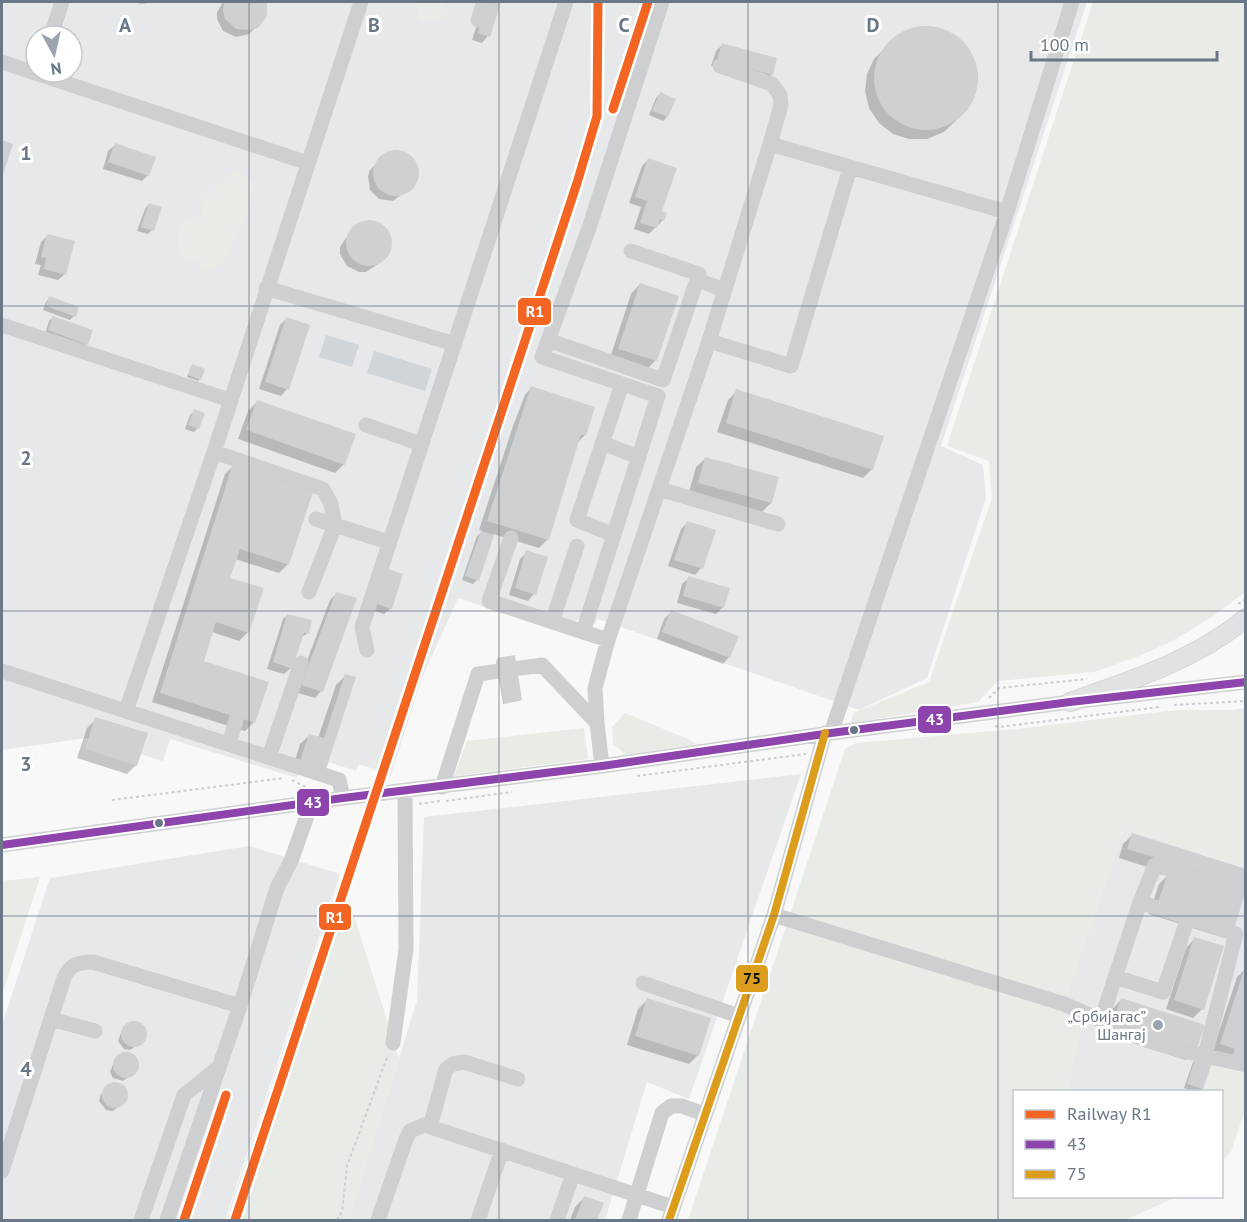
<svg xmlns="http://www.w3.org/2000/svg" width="1247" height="1222" viewBox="0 0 1247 1222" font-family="'PT Sans',sans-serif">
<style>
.built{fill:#e7e8e9;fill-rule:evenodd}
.green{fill:#e8ebe6}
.water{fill:#cfd5d8}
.shadow{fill:#0003}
.building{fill:#cfd0d2}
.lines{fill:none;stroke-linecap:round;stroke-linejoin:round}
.major-casing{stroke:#d4d5d6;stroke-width:20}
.path{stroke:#cccdce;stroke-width:2;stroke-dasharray:3 3;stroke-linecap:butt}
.minor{stroke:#cecfd1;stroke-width:15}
.major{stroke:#e1e2e3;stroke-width:18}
.bus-1-casing{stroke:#fff;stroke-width:12}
.bus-2-casing{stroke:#fff;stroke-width:12}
.bus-1{stroke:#8e44ad;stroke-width:8}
.bus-2{stroke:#db9d1b;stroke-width:8}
.rail-1-casing{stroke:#fff;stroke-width:14}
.rail-1{stroke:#f26522;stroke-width:9}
.grid{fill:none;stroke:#697786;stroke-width:1.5;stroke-opacity:0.55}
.bus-dot{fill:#697786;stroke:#fff;stroke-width:2}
.poi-dot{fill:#9ba4ae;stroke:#fff;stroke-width:2}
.labels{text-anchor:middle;stroke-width:6;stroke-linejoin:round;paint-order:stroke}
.poi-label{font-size:16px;fill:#697786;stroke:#fff;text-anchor:end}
.grid-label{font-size:20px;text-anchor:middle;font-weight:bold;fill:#697786;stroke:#fff;stroke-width:6;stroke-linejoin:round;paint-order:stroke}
.line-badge{stroke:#fff;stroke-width:2}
.badge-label{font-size:16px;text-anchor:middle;font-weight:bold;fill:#fff}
.pale-badge-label{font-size:16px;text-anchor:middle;font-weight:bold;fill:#111}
</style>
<rect width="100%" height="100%" fill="#f8f8f8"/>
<path class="built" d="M2,2H1087L941,446L983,465L986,498L927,678L859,710L598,619L595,624L581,618L574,622L571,636L458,598L422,678L391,775L359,764L356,771L329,762L326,769L299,772L297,778L170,739L163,761L87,738L2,750ZM36,36H72V72H36Z
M801,774L689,1099L647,1082L605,1220H348L417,1001L424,817Z
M1124,828L1245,868V1070L1212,1066L1205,1091H1067L1082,1025L1060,1014Z
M249,846L340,874L225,1220H2V1025L50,878Z"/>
<path class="green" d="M416,2H443L440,19L419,22Z
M1093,2H1245V592L1212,617L1174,640L1142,655L1094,672L998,681L978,702L851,723L853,713L929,682L992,498L989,461L947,446Z
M235,169L256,183L247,213L232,241L223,264L206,271L193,260L181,256C173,232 180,225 202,214L203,200Z
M1245,708V868L1124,828L1060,1014L1082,1025L1067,1091L1014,1092V1196L1176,1197L1126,1220H688L845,749L856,743L1015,729L1177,710H1233Z
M625,713L690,740L697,744L626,755L613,744L612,727Z
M584,728L588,759L454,776L467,741Z
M341,875L399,1058L348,1220H226Z
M40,877L2,995V881Z
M1212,1066L1245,1070V1110L1231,1152L1222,1161V1092H1205Z"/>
<path class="water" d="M326,335L359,345L352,367L319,357Z
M374,351L432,369L425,391L367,373Z"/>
<path class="shadow" d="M135,2H154L141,4Z
M223,2H265L267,9L256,27L249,34L236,37L223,31L217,19V12Z
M484,2H499L488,36L482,43L472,40Z
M926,27L942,30L956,37L968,48L975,63L978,79L975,95L967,110L944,132L927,139H909L893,134L879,123L869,108L865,91L867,74L874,59L896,37L910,30Z
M722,45L772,74L765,81L711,66L716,51Z
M660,94L667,117L663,121L649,115L656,98Z
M115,145L148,175L142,181L103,169L108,151Z
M402,152L413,160L417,173L412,186L393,201L379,199L370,190L368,176L370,170L388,153Z
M648,160L663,220L649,234L634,229L641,207L629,203L642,166Z
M149,204L152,230L148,234L137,231L145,209Z
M368,222L374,223L386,231L390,244L385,257L378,264L366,272H359L347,266L340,254V247L348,235L355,228Z
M47,236L65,274L58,280L38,275L41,265L35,264L41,242Z
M640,284L677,297L655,361L646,370L610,358L631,294Z
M50,297L74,316L70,320L43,310L46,302Z
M54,317L86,344L82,348L45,334L49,321Z
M287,318V389L281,396L259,389L280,325Z
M191,367L200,379L198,381L187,377Z
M531,388L585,435L577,443L548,539L539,548L493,534L477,580L473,584L462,580L477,536L483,531L479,530L513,426L525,395Z
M737,391L872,469L863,478L717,432L728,400Z
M257,402L344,464L335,473L238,439L248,411Z
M194,411L198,428L194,432L185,429L190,415Z
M706,458L778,478L771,503L762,512L689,492L696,467Z
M234,465L288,564L279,573L235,559L229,579L248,632L239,641L212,632L202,662L254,722L245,731L152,702L225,474Z
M687,523L701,568L695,575L668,566L681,529Z
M527,552L534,594L528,601L509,595L520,559Z
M379,577L391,608L384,614L368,609Z
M689,578L723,607L716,614L677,603L682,584Z
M337,593L355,599L321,691L315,698L295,692L330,600Z
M671,612L729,657L723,664L657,639L664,619Z
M287,615L307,634L301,637L291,668L284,674L267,669L283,619Z
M498,659L520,700L519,701L503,704L496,661Z
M345,676L325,768L292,770L300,744L310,735L318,738L336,685Z
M96,719L136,765L127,774L77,758L87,728Z
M1132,835L1246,870V898L1243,897L1224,938L1149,914L1159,884L1169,874L1119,858L1123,844Z
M1195,938L1202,1009L1193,1018L1166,1009L1186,948Z
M1246,968V1064L1212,1053L1237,977Z
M647,1000L698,1055L689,1064L627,1045L638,1009Z
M1121,1000L1195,1051L1186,1060L1104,1034L1112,1009Z
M133,1023L141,1025L145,1031L142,1042L130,1050L124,1049L118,1041L122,1030Z
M125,1054L132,1056L137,1066L134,1073L123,1081L113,1078L110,1072L114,1062Z
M1197,1058L1202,1089L1199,1092H1194L1184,1088L1193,1062Z
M115,1084L122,1086L126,1092L124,1102L113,1111L106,1110L99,1101L101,1094Z
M584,1198L602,1204L596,1220H570L575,1207Z"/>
<path class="building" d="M224,2H267V16L258,28L251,30L236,29L225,19L223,11Z
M488,2H501L490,37L478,33Z
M874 78a52 52 0 1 1 104 0a52 52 0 1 1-104 0Z
M722,43L777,58L773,75L717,60Z
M660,92L676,99L668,117L652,111Z
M2,140L13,144L2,178Z
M115,143L156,157L149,176L108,162Z
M373 173a23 23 0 1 1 46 0a23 23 0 1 1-46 0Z
M648,158L677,168L662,211L667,213L664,221L660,219L657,228L640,223L647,201L635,197Z
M149,203L162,207L154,231L141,227Z
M346 243a23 23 0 1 1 46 0a23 23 0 1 1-46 0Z
M47,234L75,241L66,275L44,269L46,258L41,257Z
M640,283L679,296L657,361L618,349Z
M49,296L79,307L76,317L46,306Z
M53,316L93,330L88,345L48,330Z
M286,317L310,325L289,390L265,382Z
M192,364L205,369L201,380L188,375Z
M531,386L595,407L586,436L581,434L549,540L487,521Z
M736,389L884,436L873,470L726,423Z
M257,400L356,434L345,465L246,430Z
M194,409L205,413L199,429L188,425Z
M705,457L779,477L772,503L698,483Z
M233,463L314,489L289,565L240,549L230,578L264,588L249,633L216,622L204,661L269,682L255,723L160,693Z
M687,521L716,530L703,569L674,560Z
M481,531L494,535L479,581L465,576Z
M526,550L548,557L536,595L515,588Z
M385,568L403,574L392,609L374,603Z
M688,576L730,588L724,608L683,596Z
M336,592L357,598L323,692L301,685Z
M671,610L739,636L730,658L662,632Z
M287,614L312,620L309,634L304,633L292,669L273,662Z
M515,655L522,700L504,703L497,658Z
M345,674L356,677L326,769L300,761L309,734L324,738Z
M95,717L148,733L137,766L85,749Z
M1132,833L1246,869V886L1127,849Z
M1168,873L1244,897L1234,929L1157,905Z
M1194,937L1224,946L1204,1010L1174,1000Z
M1245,967H1246V1060L1233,1056L1235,1049L1220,1044Z
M647,998L711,1018L699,1056L635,1036Z
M1121,998L1205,1025L1196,1051L1112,1025Z
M121 1034a13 13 0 1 1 26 0a13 13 0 1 1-26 0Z
M113 1065a13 13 0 1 1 26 0a13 13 0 1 1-26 0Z
M1196,1056L1212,1063L1203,1089L1187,1084Z
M102 1095a13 13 0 1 1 26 0a13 13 0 1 1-26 0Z
M584,1196L604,1203L597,1220H575Z"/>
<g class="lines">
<g class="major-casing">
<path id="major" d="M1070,702C1132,680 1195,660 1246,618"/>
</g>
<path class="path" d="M1238,604L1246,599
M989,698L999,688L1087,679
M1174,705L1246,701
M995,726L999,727L1159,707
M637,776L806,754
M292,780L308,788
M112,800L284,778
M446,801L512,792
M419,804L440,801
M337,1220L342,1212L347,1166L388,1055"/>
<path class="minor" d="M478,20L484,2
M51,36L62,2
M2,62L308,163
M720,66L772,84L780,95L781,105L770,144
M697,280L725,290
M266,288L455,344
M2,325L230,400
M548,340L663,380L699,274L631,251
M709,341L791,366L850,168
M366,425L421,444
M602,443L639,457
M214,452L323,489L331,504L335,525L309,592
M659,489L778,524
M316,519L388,542
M614,535L577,520L622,384
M511,538L489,601L608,640
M552,622L577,546
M583,632L658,396L542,357L589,228L662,2
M367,650L362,627L566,2
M2,671L339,780L343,798
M126,711L214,452L361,2
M831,733L1007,212L1072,2
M229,744L236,720
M269,757L301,663
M602,766L597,723L595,688L608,640L709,341L770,144L1007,212
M442,787L478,674L542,665L597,723
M2,845L343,798L602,766L831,733L1070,702L1246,682
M1246,890L1155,865L1140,902L1101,1020C1144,1045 1198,1054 1246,1065
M774,915L1064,1004L1101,1020
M1188,918L1236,934L1205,1055
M1115,977L1163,992L1188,918L1140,902
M643,983L739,1016
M51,1019L95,1031
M393,1043L406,949L405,791
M430,1127L446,1069L453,1064L464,1062L518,1079
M2,1171L64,978C70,964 79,962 93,962L240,1006
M141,1220L184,1095L219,1067
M167,1220L240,1006L277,888L291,861L312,802
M378,1220L406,1139L410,1131L424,1125L673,1207
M478,1220L502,1150
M557,1220L573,1174
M629,1220L662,1113L671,1106H682L704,1114
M669,1220L774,915L825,733"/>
<use href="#major" class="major"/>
<g class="bus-1-casing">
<path id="bus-1" d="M2,845L343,798L602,766L831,733L1070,702L1246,682"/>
</g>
<g class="bus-2-casing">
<path id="bus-2" d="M669,1220L774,915L825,733"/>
</g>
<use href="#bus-1" class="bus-1"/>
<use href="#bus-2" class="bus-2"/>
<g class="rail-1-casing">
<path id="rail-1" d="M613,109L648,2
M184,1220L226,1095
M235,1220L577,183L597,116L598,2"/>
</g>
<use href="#rail-1" class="rail-1"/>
</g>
<path class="grid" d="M249,2V1220M499,2V1220M748,2V1220M998,2V1220M2,306H1246M2,611H1246M2,916H1246"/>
<g class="bus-dot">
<circle cx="854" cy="730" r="5"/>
<circle cx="159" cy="823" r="5"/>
</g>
<circle class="poi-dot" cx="1158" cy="1025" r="6"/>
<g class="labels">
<g class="poi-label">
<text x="1146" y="1022">„Србијагас”<tspan x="1146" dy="18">Шангај</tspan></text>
</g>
</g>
<g class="grid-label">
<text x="125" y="32">A</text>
<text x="374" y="32">B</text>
<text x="624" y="32">C</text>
<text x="873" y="32">D</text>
<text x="26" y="160">1</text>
<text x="26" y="465">2</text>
<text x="26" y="771">3</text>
<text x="26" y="1076">4</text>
</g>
<g class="line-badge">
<rect x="517" y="297" width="35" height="29" rx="6" fill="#f26522"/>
<rect x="917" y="705" width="35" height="29" rx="6" fill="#8e44ad"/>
<rect x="296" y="788" width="34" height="29" rx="6" fill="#8e44ad"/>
<rect x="318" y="903" width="34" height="28" rx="6" fill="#f26522"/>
<rect x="735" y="964" width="34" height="29" rx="6" fill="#db9d1b"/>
</g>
<g class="badge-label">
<text x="535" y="317">R1</text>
<text x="935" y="725">43</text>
<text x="313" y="808">43</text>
<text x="335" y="923">R1</text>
</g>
<g class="pale-badge-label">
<text x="752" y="984">75</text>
</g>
<rect width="1247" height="1222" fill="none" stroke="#697786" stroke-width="6"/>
<rect x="1013" y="1090" width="210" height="108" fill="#ffffff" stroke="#c3c9cf" stroke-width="1.5"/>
<rect x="1025" y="1110" width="30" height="9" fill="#f26522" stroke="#c3c9cf" stroke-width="1.5"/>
<text x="1067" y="1120" font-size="18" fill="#697786">Railway R1</text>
<rect x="1025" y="1140" width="30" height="9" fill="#8e44ad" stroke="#c3c9cf" stroke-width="1.5"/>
<text x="1067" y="1150" font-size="18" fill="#697786">43</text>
<rect x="1025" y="1170" width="30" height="9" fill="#db9d1b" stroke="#c3c9cf" stroke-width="1.5"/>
<text x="1067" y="1180" font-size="18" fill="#697786">75</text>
<g transform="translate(54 54) rotate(172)"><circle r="28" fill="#ffffff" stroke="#c3c9cf" stroke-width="1.5"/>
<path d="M0-4.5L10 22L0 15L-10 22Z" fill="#9ba4ae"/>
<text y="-9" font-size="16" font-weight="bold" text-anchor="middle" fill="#697786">N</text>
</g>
<path d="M1031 51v9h186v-9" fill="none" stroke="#697786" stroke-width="3"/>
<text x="1040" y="51" font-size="18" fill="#697786" stroke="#ffffff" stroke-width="4.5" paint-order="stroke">100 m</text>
</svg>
